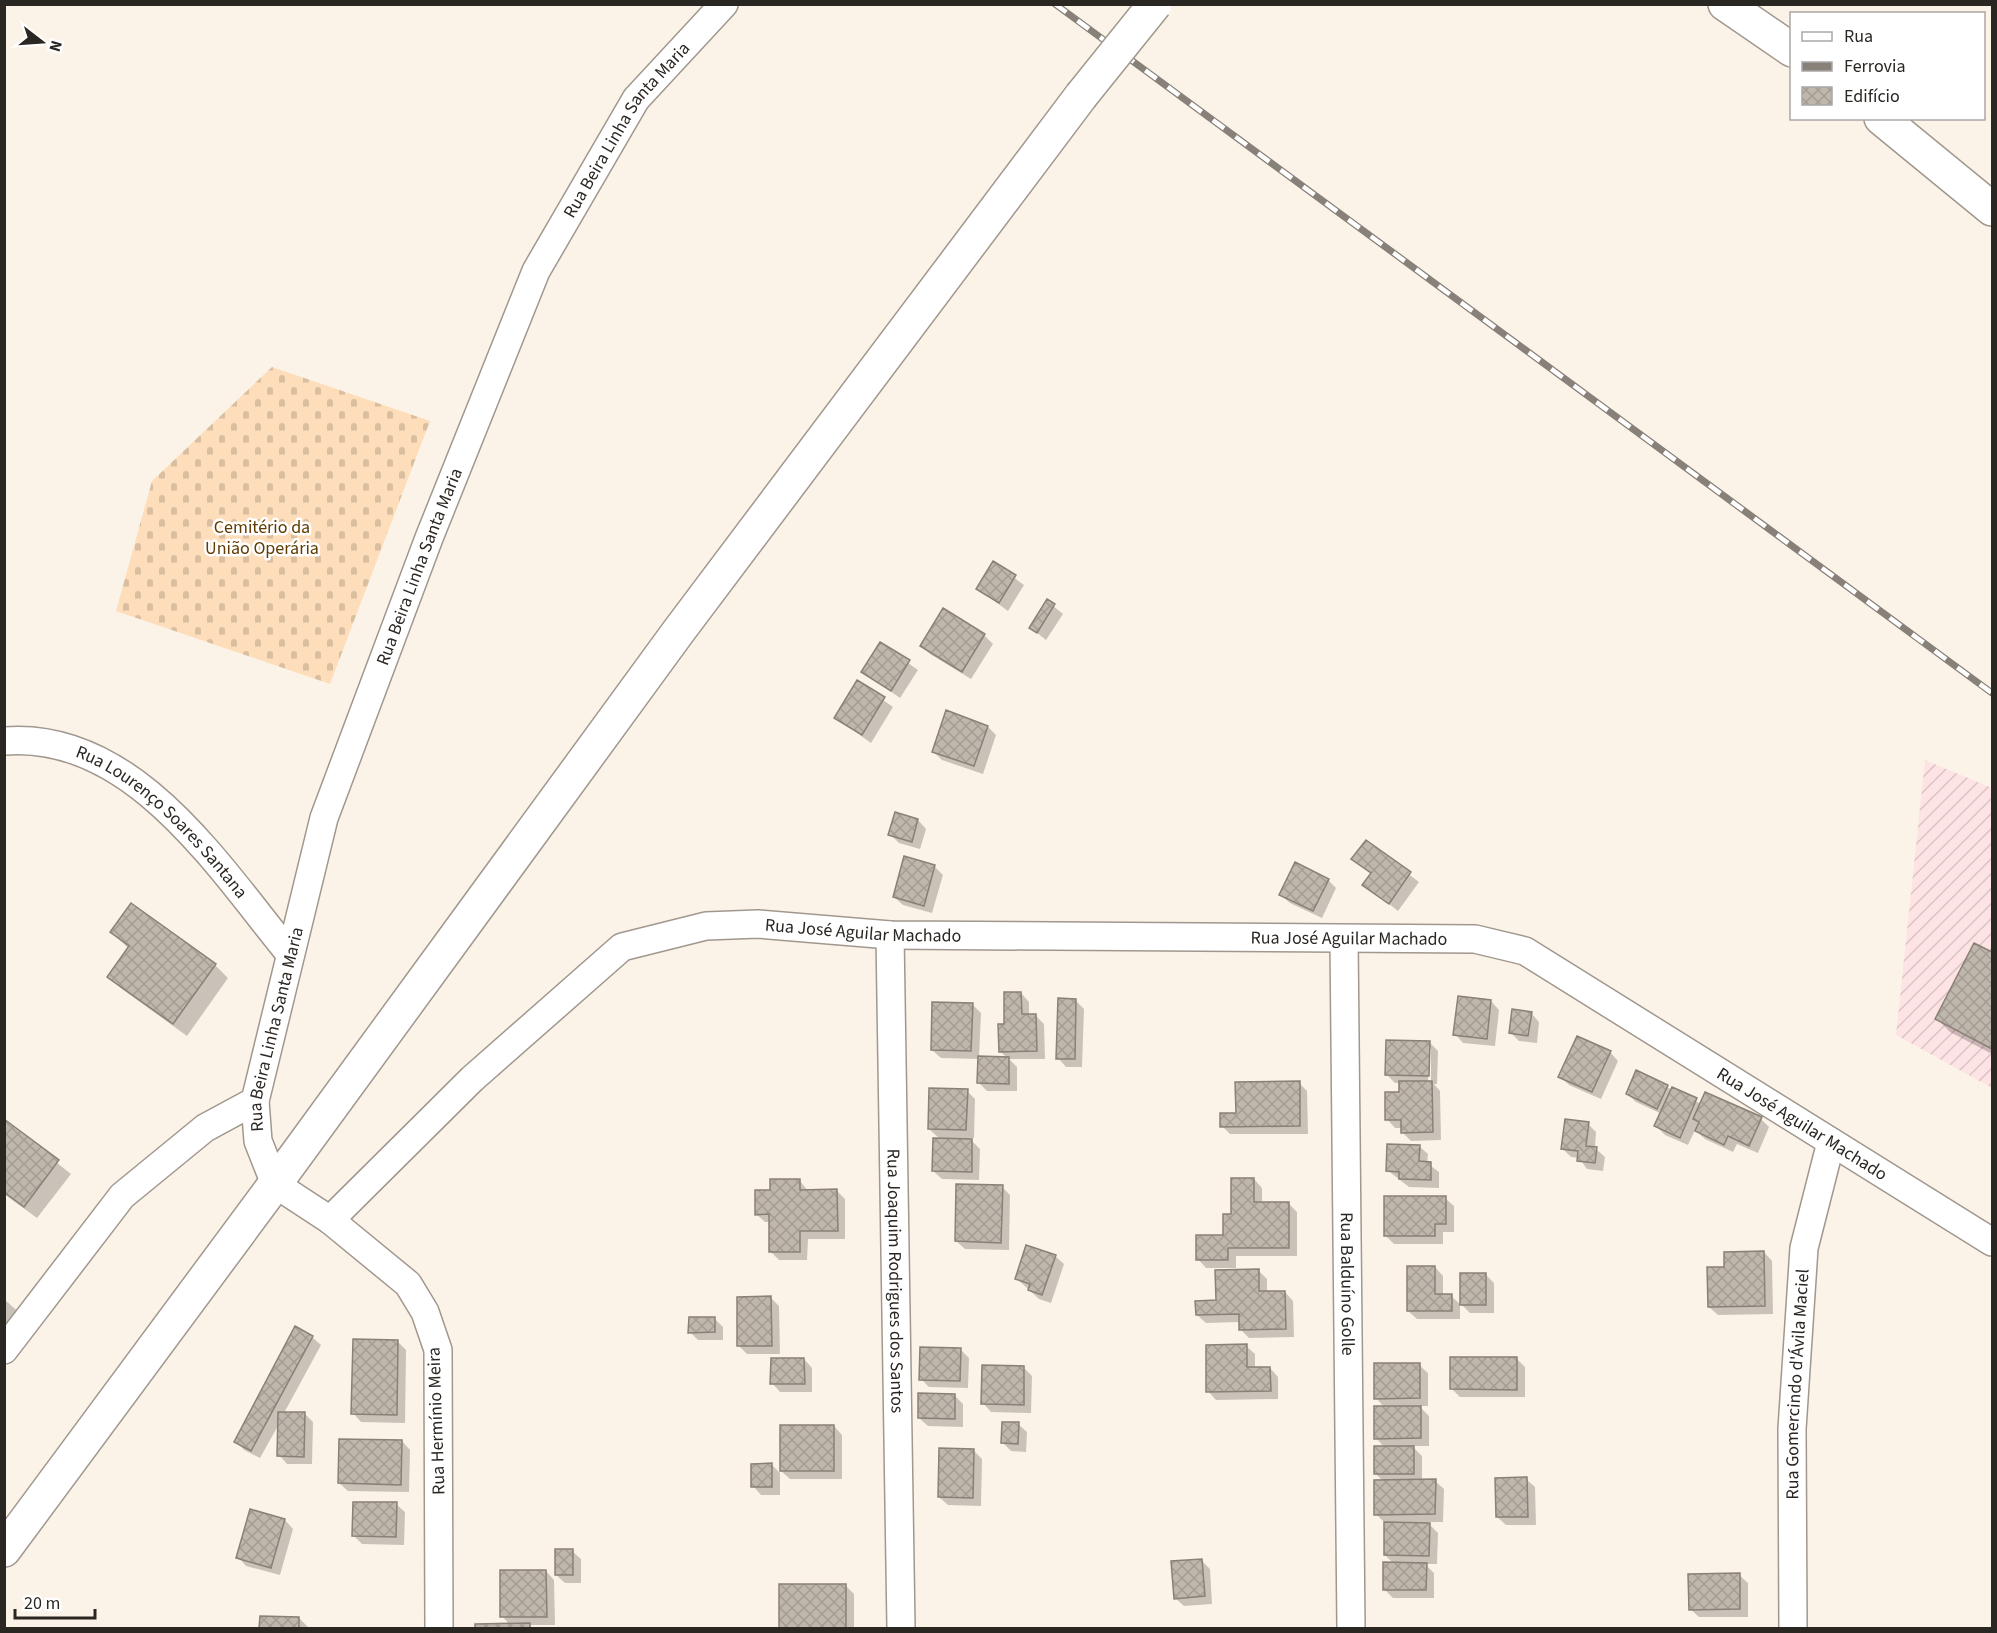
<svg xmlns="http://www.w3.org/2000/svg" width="1997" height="1633" viewBox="0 0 1997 1633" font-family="'Source Sans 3',sans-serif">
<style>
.industrial{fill:url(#industrial-furrows)}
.cemetery{fill:url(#cemetery-stones)}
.shadow{fill:#0003;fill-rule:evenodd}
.building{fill:url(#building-cross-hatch);stroke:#898077;stroke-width:1.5}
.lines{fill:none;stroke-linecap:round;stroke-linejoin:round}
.minor-casing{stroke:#a0978e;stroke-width:30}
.secondary-casing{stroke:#a0978e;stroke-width:36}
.primary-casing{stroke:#a0978e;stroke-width:36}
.minor{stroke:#fff;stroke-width:27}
.secondary{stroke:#fff;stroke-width:33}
.primary{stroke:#fff;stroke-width:33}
.rail-casing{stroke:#87817a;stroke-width:7}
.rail{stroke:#fff;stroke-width:4.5;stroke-dasharray:14;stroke-linecap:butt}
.primary-bridge-casing{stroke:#a0978e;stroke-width:36;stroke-linecap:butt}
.primary-bridge{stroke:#fff;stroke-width:33}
.labels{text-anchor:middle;stroke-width:5;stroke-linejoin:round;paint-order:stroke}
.street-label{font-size:18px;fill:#2a2622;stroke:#fff}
.park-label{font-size:18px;fill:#603b02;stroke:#fff}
</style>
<defs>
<pattern id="industrial-furrows" width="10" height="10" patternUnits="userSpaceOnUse" patternTransform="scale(1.5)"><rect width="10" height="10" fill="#fee3e5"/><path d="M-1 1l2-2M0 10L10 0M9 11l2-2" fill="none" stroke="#dac3c4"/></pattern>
<pattern id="cemetery-stones" width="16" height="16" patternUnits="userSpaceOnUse" patternTransform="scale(1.5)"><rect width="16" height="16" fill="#fdddba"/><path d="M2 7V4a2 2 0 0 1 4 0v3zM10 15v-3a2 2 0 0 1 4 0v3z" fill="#d9bea0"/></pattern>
<pattern id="building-cross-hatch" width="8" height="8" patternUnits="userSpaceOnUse" patternTransform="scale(1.5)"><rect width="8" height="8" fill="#bfb6ac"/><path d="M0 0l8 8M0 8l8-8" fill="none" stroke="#a49c94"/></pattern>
</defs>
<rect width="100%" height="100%" fill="#fcf3e8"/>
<path class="industrial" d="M1925,760L1992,788V1088L1896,1035Z"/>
<path class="cemetery" d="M272,367L430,421L330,684L116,611L152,481Z"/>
<path class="shadow" d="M994,563L1024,585L1008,611L978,589Z
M1047,601L1063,614L1046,640L1031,628Z
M944,611L984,635L993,644L971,679L930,654L922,646Z
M881,644L918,670L900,698L863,672Z
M858,682L893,707L871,743L836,718Z
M988,727L996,735L983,774L942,760L933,751Z
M918,820L926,829L920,849L899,843L890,834Z
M1366,842L1419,882L1398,911L1364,884L1371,874L1353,859Z
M934,866L943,875L932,913L903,905L894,897Z
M1328,880L1336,888L1322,918L1290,903L1281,895Z
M112,932L215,965L228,978L187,1036L122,989L109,976L129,949Z
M1975,945L1992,954V1054L1950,1032L1937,1019Z
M1021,993L1029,1002V1015H1035L1044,1024L1045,1059H1009L1017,1067V1091H987L978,1082L979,1059L941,1058L932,1050L972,1004L981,1013L979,1058L1008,1059L1000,1051L1006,1026Z
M1076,1001L1084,1009L1082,1067H1066L1058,1058Z
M1491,1001L1499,1010L1495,1046L1463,1043L1455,1034Z
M1531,1013L1539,1022L1537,1043L1519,1041L1511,1033Z
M1429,1042L1438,1051L1437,1084H1434L1440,1091L1441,1140L1411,1141L1402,1132V1128H1395L1387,1119L1400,1094V1083H1395L1387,1075ZM1428,1049H1431V1084H1428Z
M1610,1052L1618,1061L1601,1099L1569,1085L1560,1076Z
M1299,1083L1307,1091L1308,1134H1230L1222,1126L1237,1115Z
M1667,1086L1672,1091L1673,1089L1701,1104L1761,1119L1769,1127L1758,1153L1737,1144L1733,1152L1705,1139L1695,1130L1688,1145L1665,1135L1656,1126L1662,1114L1636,1102L1627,1094Z
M967,1091L975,1099L974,1138H969L980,1149L979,1180L942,1179L933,1171L941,1140L929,1129Z
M4,1121L71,1174L37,1218L4,1194Z
M1588,1124L1596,1132L1595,1148L1605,1157L1603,1171L1587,1169L1579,1158L1571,1157L1562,1148Z
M1419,1146L1428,1154L1427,1163L1439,1172V1188L1409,1187L1387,1170Z
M1254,1179L1262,1188V1203H1288L1297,1212V1256H1236V1268H1206L1198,1259L1224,1237Z
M800,1181L808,1191H837L845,1199V1239H808L807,1260H779L771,1252V1222H765L756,1214L771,1192Z
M1002,1187L1010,1195L1009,1250L965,1249L956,1241Z
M1445,1198L1454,1206V1232H1443V1244H1394L1385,1235Z
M1764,1252L1772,1261L1773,1314L1718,1315L1709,1307L1726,1268Z
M1055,1256L1064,1264L1051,1303L1039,1299L1016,1278Z
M1435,1267L1443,1276V1296H1451L1460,1304V1319H1417L1408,1311Z
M1258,1270L1267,1279V1293L1285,1292L1293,1301L1294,1337L1249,1338L1241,1330V1322L1206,1323L1197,1315Z
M1486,1275L1494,1283V1313H1470L1461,1304Z
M771,1298L779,1306L780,1354H747L739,1346Z
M4,1299L23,1316L4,1341Z
M714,1318L723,1327V1340H698L690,1332Z
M312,1337L321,1345L284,1413L305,1414L313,1422L312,1464H287L279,1455L280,1422L260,1458L244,1450L236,1441Z
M398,1342L406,1350L405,1423L361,1422L353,1413Z
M1246,1346L1255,1354V1368H1270L1278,1377V1399L1216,1400L1208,1391Z
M960,1349L969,1358L968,1388L929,1387L921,1379Z
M804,1359L812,1368V1392H780L772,1383Z
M1517,1359L1525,1367V1397H1460L1451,1388Z
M1419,1365L1428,1373V1406H1419L1429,1416V1446H1412L1422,1456V1481H1435L1444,1489L1443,1522H1427L1438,1533L1437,1564H1425L1434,1573V1598H1393L1384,1589L1394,1564L1385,1555L1384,1522L1376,1514L1383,1481L1375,1473L1385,1448L1376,1438L1385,1408L1376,1398Z
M1024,1368L1032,1376L1031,1413L991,1412L983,1403Z
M955,1396L963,1404V1427L928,1426L919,1418Z
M1018,1424L1027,1432L1026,1452L1011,1451L1003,1443Z
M834,1426L842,1435V1479H790L781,1471Z
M402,1441L410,1450L409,1492L348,1491L339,1483Z
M973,1450L982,1459L981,1506L948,1505L939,1497Z
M772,1465L780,1473V1495H761L753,1486Z
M1526,1479L1535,1487L1536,1525H1506L1497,1517Z
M396,1504L405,1512L404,1545L362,1544L354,1536Z
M251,1511L285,1520L293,1529L280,1575L246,1566L238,1557Z
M572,1551L581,1559V1583H565L556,1575Z
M1202,1561L1210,1569L1212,1604L1184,1606L1175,1598Z
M546,1571L554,1580L555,1625H529L533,1628H477V1625H510L502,1616Z
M1739,1575L1748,1583V1617H1699L1690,1609Z
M845,1585L854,1594V1628H781L780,1586Z
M261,1618H299L309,1628H261Z"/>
<path class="building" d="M993,561L1016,575L999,603L976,589Z
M1047,599L1055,604L1037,633L1029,628Z
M943,608L985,634L962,672L920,646Z
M880,642L910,660L891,691L861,672Z
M857,680L885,697L862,735L834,718Z
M946,710L988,726L974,766L932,752Z
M895,812L918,819L912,842L888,835Z
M1366,840L1411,872L1389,904L1362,885L1371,873L1351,859Z
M904,856L935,865L924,906L893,897Z
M1295,862L1329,879L1313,911L1279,895Z
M131,903L216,964L173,1024L107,977L129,946L110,932Z
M1974,943L1992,952V1049L1935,1019Z
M1004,992H1021L1022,1014H1036L1037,1051L999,1052L998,1024H1004Z
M1458,996L1491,1000L1487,1039L1453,1035Z
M1058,998L1076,999L1075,1059H1056Z
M932,1002L973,1003L971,1051L931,1050Z
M1512,1009L1532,1012L1528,1036L1509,1033Z
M1577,1036L1611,1051L1592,1092L1558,1077Z
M1386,1040L1430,1041L1429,1076L1385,1075Z
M978,1056L1009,1057V1084L977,1083Z
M1636,1070L1668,1085L1657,1109L1626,1094Z
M1300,1081V1126L1220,1127V1113H1236L1235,1082Z
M1399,1081H1432L1433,1132L1401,1133V1120H1385V1092H1399Z
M1672,1087L1697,1098L1680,1138L1654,1126Z
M929,1088L968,1089L966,1130L928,1129Z
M1705,1092L1762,1117L1749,1146L1728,1136L1724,1145L1695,1131L1699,1122L1693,1119Z
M4,1119L59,1160L24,1207L4,1192Z
M1565,1119L1589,1122L1586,1146L1597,1147L1595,1163L1577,1161L1578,1151L1561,1149Z
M933,1138L972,1139V1172L932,1171Z
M1387,1144L1420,1145L1419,1161L1431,1162V1180L1399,1179V1172L1386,1171Z
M1231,1178H1254V1202H1289V1248H1228V1260H1196V1235H1223V1214H1231Z
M770,1179H800V1190L837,1189L838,1231H800V1252H769V1214L755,1215V1190H770Z
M956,1184L1003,1185L1001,1243L955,1241Z
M1384,1196H1446V1224H1435V1236H1384Z
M1026,1245L1056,1255L1042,1295L1028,1290L1030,1284L1015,1279Z
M1764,1251L1765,1306L1708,1307L1707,1267H1724V1252Z
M1407,1266H1435V1294H1452V1311H1407Z
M1259,1269V1291H1285L1286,1329L1239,1330V1314L1196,1315L1195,1301L1216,1300L1215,1270Z
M1460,1273H1486V1305H1460Z
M771,1296L772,1346H737V1297Z
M689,1317H715V1332L688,1333Z
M295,1326L313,1336L251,1451L234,1442Z
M353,1339L398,1340L397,1415L351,1414Z
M1247,1344V1367H1270L1271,1391L1206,1392V1345Z
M920,1347L961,1348L960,1381L919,1380Z
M1450,1357H1517V1390L1450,1389Z
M771,1358H804L805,1384H770Z
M1374,1363H1420V1398L1374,1399Z
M982,1365L1024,1366V1405L981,1404Z
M918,1393L955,1394V1419L918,1418Z
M1374,1406H1421V1438L1374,1439Z
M278,1412H305L304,1457L277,1456Z
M1002,1422H1019L1018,1444L1001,1443Z
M780,1425H834V1471H780Z
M339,1439L402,1440L401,1485L338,1483Z
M1374,1446H1414V1474H1374Z
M939,1448L974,1449L973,1498L938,1497Z
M772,1463V1487H751V1464Z
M1527,1477L1528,1517H1496L1495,1478Z
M1436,1479L1435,1514L1374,1515V1480Z
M353,1502H397L396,1537L352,1536Z
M250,1509L285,1519L271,1568L236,1558Z
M1384,1522L1430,1523L1429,1556L1384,1555Z
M555,1549H573V1575H555Z
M1202,1559L1205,1596L1174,1599L1171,1561Z
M1383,1562L1427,1563L1426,1590H1383Z
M500,1570H546L547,1617H500Z
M1740,1573V1609L1689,1610L1688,1574Z
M779,1584H846V1628H779Z
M260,1616L299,1617V1628H259Z
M530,1623V1628H475V1624Z"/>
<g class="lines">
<g class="minor-casing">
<g id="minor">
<path id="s1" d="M4,741C133,730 219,868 290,954"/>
<path id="s2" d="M890,935L901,1628"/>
<path id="s3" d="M1344,940L1351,1628"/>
<path id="s4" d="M330,1220L472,1079L622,947L706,926L758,924L890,935L1475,939L1525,951L1992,1242"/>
<path d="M4,1350L122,1196L205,1128L255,1101"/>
<path id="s5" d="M439,1628L438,1350L425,1312L408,1284L330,1220L275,1184L258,1141L255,1101L324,818L429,538L536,271L636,99L724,4"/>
<path id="s6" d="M1793,1628L1792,1429L1804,1248L1831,1142"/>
</g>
</g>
<g class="secondary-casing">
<path id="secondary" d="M1725,4L1792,50
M1881,118L1992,209"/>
</g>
<g class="primary-casing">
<path id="primary" d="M4,1550L275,1184L678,632L1081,96"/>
</g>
<use href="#minor" class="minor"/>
<use href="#secondary" class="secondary"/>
<use href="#primary" class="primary"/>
<g class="rail-casing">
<path id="rail" d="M1055,4L1992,693"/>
</g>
<use href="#rail" class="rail"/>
<g class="primary-bridge-casing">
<path id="primary-bridge" d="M1081,96L1155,4"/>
</g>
<use href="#primary-bridge" class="primary-bridge"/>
</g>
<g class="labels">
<g class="street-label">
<text dy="6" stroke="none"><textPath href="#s5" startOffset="1650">Rua Beira Linha Santa Maria</textPath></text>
<text dy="6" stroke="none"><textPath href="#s5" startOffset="1164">Rua Beira Linha Santa Maria</textPath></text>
<text dy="6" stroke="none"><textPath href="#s1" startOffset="186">Rua Lourenço Soares Santana</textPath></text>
<text dy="6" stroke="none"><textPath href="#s4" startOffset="644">Rua José Aguilar Machado</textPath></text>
<text dy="6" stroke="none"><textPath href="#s4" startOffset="1130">Rua José Aguilar Machado</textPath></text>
<text dy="6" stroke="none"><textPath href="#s5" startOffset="678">Rua Beira Linha Santa Maria</textPath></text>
<text dy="6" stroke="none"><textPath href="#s4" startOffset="1634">Rua José Aguilar Machado</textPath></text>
<text dy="6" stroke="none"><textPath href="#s2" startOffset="346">Rua Joaquim Rodrigues dos Santos</textPath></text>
<text dy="6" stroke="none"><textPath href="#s3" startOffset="344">Rua Balduíno Golle</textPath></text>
<text dy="6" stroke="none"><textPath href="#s6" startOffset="244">Rua Gomercindo d'Ávila Maciel</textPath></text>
<text transform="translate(436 1421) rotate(-92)" y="6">Rua Hermínio Meira</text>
</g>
<g class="park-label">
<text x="262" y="533">Cemitério da<tspan x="262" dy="21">União Operária</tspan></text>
</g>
</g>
<rect width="1997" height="1633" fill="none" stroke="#2a2622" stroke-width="12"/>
<rect x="1790" y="12" width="195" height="108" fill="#ffffff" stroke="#aaa8a7" stroke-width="1.5"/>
<rect x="1802" y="32" width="30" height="9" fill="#ffffff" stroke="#aaa8a7" stroke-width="1.5"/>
<text x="1844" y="42" font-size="18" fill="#2a2622">Rua</text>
<rect x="1802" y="62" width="30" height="9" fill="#87817a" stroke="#aaa8a7" stroke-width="1.5"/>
<text x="1844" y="72" font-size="18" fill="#2a2622">Ferrovia</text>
<rect x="1802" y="87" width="30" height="18" fill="url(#building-cross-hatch)" stroke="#aaa8a7" stroke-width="1.5"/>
<text x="1844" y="102" font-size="18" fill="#2a2622">Edifício</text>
<g transform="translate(42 42) rotate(107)" stroke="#ffffff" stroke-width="4.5" paint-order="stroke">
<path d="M0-4.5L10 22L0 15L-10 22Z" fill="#2a2622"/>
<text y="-9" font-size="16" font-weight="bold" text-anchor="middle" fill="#2a2622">N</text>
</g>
<path d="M15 1609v9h80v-9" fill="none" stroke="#2a2622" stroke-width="3"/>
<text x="24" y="1609" font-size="18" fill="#2a2622" stroke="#ffffff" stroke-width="4.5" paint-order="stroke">20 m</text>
</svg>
